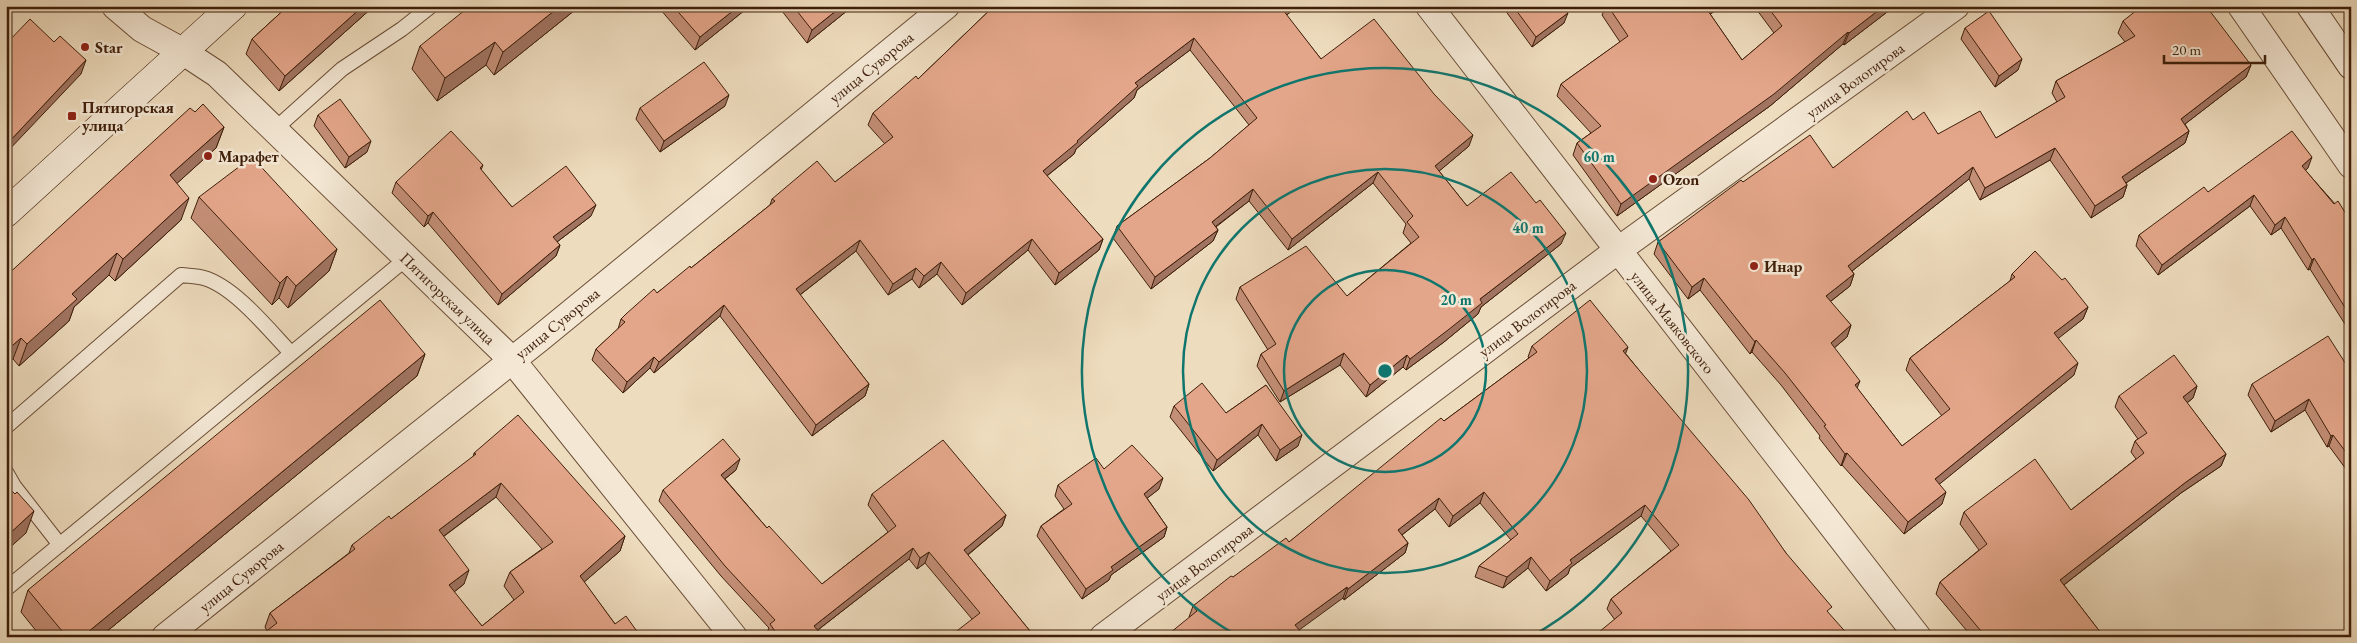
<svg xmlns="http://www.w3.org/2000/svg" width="2357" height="643" viewBox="0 0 2357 643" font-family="'EB Garamond',serif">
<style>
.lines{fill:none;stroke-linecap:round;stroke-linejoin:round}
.lane-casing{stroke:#6b4e37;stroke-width:16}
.street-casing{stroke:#6b4e37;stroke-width:28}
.secondary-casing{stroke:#3f1f0a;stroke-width:29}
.lane{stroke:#f4e8d5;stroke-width:14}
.street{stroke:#f4e8d5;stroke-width:26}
.secondary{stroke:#f4e8d5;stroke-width:28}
.wall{fill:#c48f77;stroke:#3f1f0a;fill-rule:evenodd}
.shaded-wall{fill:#a07461;stroke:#3f1f0a}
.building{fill:#e4a68a;stroke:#3f1f0a;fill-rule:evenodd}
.ring{fill:none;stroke:#0f766e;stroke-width:2.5}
.poi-dot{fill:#8f2418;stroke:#f4e8d5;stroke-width:2}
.labels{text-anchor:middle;stroke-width:5;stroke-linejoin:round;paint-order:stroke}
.poi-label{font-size:16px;font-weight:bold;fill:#3f1f0a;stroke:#f4e8d5;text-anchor:start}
.street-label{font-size:16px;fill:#3f1f0a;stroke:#f4e8d5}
.centre{fill:#0f766e;stroke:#f4e8d5;stroke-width:2.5}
.ring-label{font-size:15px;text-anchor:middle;font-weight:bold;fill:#0f766e;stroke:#f4e8d5;stroke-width:5;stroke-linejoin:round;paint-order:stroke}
</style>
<rect width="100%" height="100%" fill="#eedcbe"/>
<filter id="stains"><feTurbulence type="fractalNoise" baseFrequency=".004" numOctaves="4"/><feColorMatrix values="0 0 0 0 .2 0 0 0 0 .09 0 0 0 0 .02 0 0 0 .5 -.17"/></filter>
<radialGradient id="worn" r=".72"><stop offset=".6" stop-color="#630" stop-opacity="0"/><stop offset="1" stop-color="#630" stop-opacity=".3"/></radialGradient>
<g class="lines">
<g class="lane-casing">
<path id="lane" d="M274,130L342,69L402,29L431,6
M6,427L181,275C188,276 197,276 204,278C235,287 269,330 291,353
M6,472L14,486L60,545
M6,589L407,258"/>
</g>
<g class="street-casing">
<path id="street" d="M115,6L142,29L182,51L217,74L512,360L734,637
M1429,6L1918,637
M2241,6L2351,165
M2310,6L2351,66
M165,637L539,339L946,6
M1103,637L1617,251L1956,6"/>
</g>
<g class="secondary-casing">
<path id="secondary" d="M6,213L233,6"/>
</g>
<use href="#lane" class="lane"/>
<use href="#street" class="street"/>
<use href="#secondary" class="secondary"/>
</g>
<path class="wall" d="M288,6H374L279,91L246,54L252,39Z
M580,6L494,75L486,65L437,101L412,69L420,46Z
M661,6H750L695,50L660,9Z
M778,6H853L807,43Z
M994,6H1298L1286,15L1321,59L1469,146L1439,171L1467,206L1561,244L1481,307L1478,314L1444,342L1406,370L1403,367L1366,397L1340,365L1280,402L1257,366L1261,354L1268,350L1236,299L1240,287L1347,296L1411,243L1403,233L1406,224L1373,183L1288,250L1249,201L1216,227L1218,230L1213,241L1151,289L1113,238L1117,226L1210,158L1249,125L1190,50L1137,90L1134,98L1076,149L1074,154L1047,176L1103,239L1099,250L1055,285L1028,250L962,305L937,274L919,288L912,279L888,295L856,251L800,295L869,384L865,396L812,436L720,316L654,373L650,368L623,393L592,360L596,349L618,329L621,319L691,268L770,205L772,199L835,182L885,144L868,125L873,113L918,79Z
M1502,6H1562L1564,23L1532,47Z
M1606,6H1723L1710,14L1742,60L1774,33L1754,6H1895L1844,45L1843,44L1770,106L1617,216L1573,155L1577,143L1591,133L1557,96L1561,84L1620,42L1602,15Z
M2351,8V21L2347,17Z
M2123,21L2251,65L2246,77L2185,124L2189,131L2185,143L2126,183L2127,185L2123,197L2091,218L2050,160L1980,200L1969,179L1852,271L1854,274L1850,286L1830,302L1851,325L1847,337L1834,348L1857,388L1902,446L1942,416L1906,370L1910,358L2010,281L2012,274L2088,307L2083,319L2058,338L2074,375L1939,484L1942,504L1904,534L1842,465L1841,466L1819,438L1820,436L1781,385L1752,352L1750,354L1700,290L1688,299L1654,254L1658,242L1743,182L1833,168L1913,120L1938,134L1996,138L2057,102L2052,93L2056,81L2125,42L2118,33Z
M1965,28L2018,70L1995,87L1961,39Z
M725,106L660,152L636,119L640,108Z
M195,112L224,127L216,148L176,184L181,220L115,281L109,275L74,307L69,321L19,366L13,359L6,276Z
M318,115L367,152L345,168L314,126Z
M483,165L481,170L512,207L591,216L557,242L560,245L556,256L498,305L428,223L424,227L392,193L396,182Z
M2308,168L2305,170L2351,222V332H2350L2310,269L2308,270L2281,228L2271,235L2250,206L2158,275L2136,246L2139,235L2208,192Z
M199,197L337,249L329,271L288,308L279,298L272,305L191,218Z
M1532,346L1626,354L1786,553L1615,620L1607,609L1611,599L1671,551L1641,516L1570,568L1568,574L1546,591L1528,568L1503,588L1475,577L1479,566L1511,540L1480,503L1449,527L1435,509L1402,535L1408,543L1405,553L1344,600L1343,598L1189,617L1193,606L1233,577L1289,542L1444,421L1529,358L1528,357Z
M425,354L417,376L100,637H41L21,612L28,590Z
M2351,372V476L2329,446L2327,447L2305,410L2271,432L2248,395L2252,384Z
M1266,385L1298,446L1276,461L1258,435L1213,471L1170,417L1174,406L1226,413Z
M2197,386L2193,398L2187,403L2226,454L2221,466L2181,493L2064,585L2104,637H1972L1936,594L1940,582L1979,550L1960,524L1964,512L2071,510L2136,459L2131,452L2135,441L2138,439L2115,407L2119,396Z
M474,453L625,536L620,551L584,582L615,624L641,637L267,631L265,627L270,613L349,553L352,545L391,519L473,457ZM496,497L542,549L510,572L504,586L514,600L482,626L454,592L464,584L443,537Z
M736,470L725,479L767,528L822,584L888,532L868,505L872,494L1006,515L1002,526L968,555L1030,631L972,619L925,563L917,569L909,559L818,630L823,637H767L766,635L769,628L721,576L659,501L663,490Z
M1058,485L1159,489L1147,498L1167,527L1164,537L1111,575L1109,580L1082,599L1037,536L1041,526L1064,509L1055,496Z"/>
<path class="shaded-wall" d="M363,6H374L279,91L285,76Z
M560,6H580L494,75L503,52Z
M739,6H750L695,50L700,37Z
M842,6H853L807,43L812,30Z
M1288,6H1298L1278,22L1283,10Z
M1709,6H1723L1701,20L1706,8Z
M1884,6H1895L1844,45L1849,33Z
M1568,13L1564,23L1532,47L1536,37Z
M1848,32L1843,44L1770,106L1617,216L1621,204Z
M1194,38L1190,50L1137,90L1134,98L1076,149L1074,154L1039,182L1043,171L1077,141L1135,83Z
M495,42L486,65L437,101L445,78Z
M2022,59L2018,70L1995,87L1999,76Z
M86,60L81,74L6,153V145Z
M2251,65L2246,77L2176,131L2181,119Z
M729,95L725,106L660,152L664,141Z
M224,127L216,148L162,197L170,175Z
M2189,131L2185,143L2117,189L2122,177Z
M1473,135L1469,146L1431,178L1435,166Z
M371,141L367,152L345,168L349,157Z
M2055,148L2050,160L1980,200L1985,188Z
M2312,157L2308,168L2298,177L2302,166Z
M1973,167L1969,179L1843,278L1848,266Z
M1378,172L1373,183L1288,250L1292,239Z
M2127,185L2123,197L2091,218L2095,206Z
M1253,189L1249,201L1207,233L1212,222Z
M2254,195L2250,206L2158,275L2162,265Z
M189,198L181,220L115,281L123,259Z
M596,205L591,216L549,248L553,237Z
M433,212L428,223L424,227L428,216Z
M2285,217L2281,228L2271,235L2275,225Z
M1218,230L1213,241L1151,289L1155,277Z
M1566,233L1561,244L1481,307L1478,314L1444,342L1406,370L1410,359L1480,299Z
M1032,239L1028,250L962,305L966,293Z
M1103,239L1099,250L1055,285L1059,273Z
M860,240L856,251L792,301L796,289Z
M560,245L556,256L498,305L502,294Z
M337,249L329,271L288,308L296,286Z
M117,253L109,275L74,307L69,321L19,366L27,344L72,294Z
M2314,258L2310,269L2308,270L2312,260Z
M941,262L937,274L919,288L924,276Z
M916,268L912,279L888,295L893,284Z
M1854,274L1850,286L1822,308L1826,296Z
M287,276L279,298L272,305L280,283Z
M1704,278L1700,290L1688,299L1692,287Z
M724,305L720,316L654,373L659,362Z
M2088,307L2083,319L2050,345L2054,333Z
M1851,325L1847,337L1826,355L1831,343Z
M21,338L13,359L6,366V351Z
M1756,340L1752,352L1750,354L1755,342Z
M1628,347L1624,358L1623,351Z
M1344,353L1340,365L1280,402L1284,391Z
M425,354L417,376L100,637H82Z
M1407,355L1403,367L1366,397L1370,385Z
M654,357L650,368L623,393L627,382Z
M2078,363L2074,375L1931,491L1935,479Z
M1860,381L1855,393V385Z
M869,384L865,396L812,436L816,425Z
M2197,386L2193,398L2179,409L2183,397Z
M2309,399L2305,410L2271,432L2275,421Z
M1262,424L1258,435L1213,471L1217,460Z
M1302,435L1298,446L1276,461L1280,450Z
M2333,435L2329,446L2327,447L2331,436Z
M1847,453L1842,465L1841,466L1845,454Z
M2226,454L2221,466L2181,493L2056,591L2060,580L2186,482Z
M740,459L736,470L717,485L721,475Z
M1163,478L1159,489L1140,504L1144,494Z
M501,483L496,497L433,544L439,530Z
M1484,492L1480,503L1449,527L1453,516Z
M1946,492L1942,504L1904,534L1908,522Z
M1439,498L1435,509L1394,541L1398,530Z
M1645,505L1641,516L1570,568L1568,574L1546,591L1550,581L1570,560Z
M34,511L26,533L6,551V537Z
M1006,515L1002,526L960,561L964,550Z
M1167,527L1164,537L1111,575L1109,580L1082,599L1086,589L1111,567Z
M625,536L620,551L575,590L580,576Z
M1408,543L1405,553L1344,600L1348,589Z
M913,548L909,559L810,636L814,626Z
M929,552L925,563L917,569L920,558Z
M1531,557L1528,568L1503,588L1507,577Z
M469,570L464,584L444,600L449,585Z
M1347,587L1343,598L1291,636L1295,625Z
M1030,631L1028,637H1023Z"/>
<path class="building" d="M288,6H363L285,76L252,39Z
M470,6H560L503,52L495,42L445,78L420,46Z
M673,6H739L700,37Z
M793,6H842L812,30Z
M994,6H1288L1283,10L1321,59L1374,19L1434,94L1473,135L1435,166L1467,206L1511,172L1536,203L1540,200L1566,233L1480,299L1482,303L1448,330L1410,359L1407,355L1370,385L1344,353L1284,391L1261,354L1276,344L1240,287L1306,246L1347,296L1419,237L1407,222L1413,216L1378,172L1292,239L1253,189L1212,222L1218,230L1155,277L1117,226L1210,158L1257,118L1194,38L1135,83L1138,86L1077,141L1078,142L1043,171L1103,239L1059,273L1032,239L966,293L941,262L924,276L916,268L893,284L860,240L796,289L869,384L816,425L724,305L659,362L654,357L627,382L596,349L625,322L621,319L626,314L654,289L657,293L690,266L691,268L775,201L772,199L817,161L835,182L893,137L873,113L916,76L918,79Z
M1513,6H1562L1568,13L1536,37Z
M1608,6H1709L1706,8L1742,60L1782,26L1767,6H1884L1849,33L1848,32L1774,94L1621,204L1577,143L1601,126L1561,84L1628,36Z
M2142,6H2206L2251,65L2181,119L2189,131L2122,177L2127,185L2095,206L2055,148L1985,188L1973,167L1848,266L1854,274L1826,296L1851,325L1831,343L1860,381L1855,385L1902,446L1950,409L1910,358L2015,277L2012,274L2035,251L2062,280L2065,278L2088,307L2054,333L2078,363L1935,479L1946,492L1908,522L1847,453L1845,454L1824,426L1826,425L1785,373L1756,340L1755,342L1704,278L1692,287L1658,242L1741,180L1743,182L1810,135L1833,168L1907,111L1913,120L1924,112L1938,134L1980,111L1996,138L2065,97L2056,81L2135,36L2123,21Z
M1989,11L2022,59L1999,76L1965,28Z
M30,19L54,42L60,36L86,60L6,145V44Z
M704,62L729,95L664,141L640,108Z
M340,99L371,141L349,157L318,115Z
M203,104L224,127L170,175L189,198L123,259L117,253L72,294L77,299L27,344L21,338L6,351V276L190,108L195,112Z
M451,131L483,165L480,168L512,207L566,166L596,205L553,237L560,245L502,294L433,212L428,216L396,182Z
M2292,131L2312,157L2302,166L2334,204L2338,201L2351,222V317L2314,258L2312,260L2285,217L2275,225L2254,195L2162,265L2139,235L2204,187L2208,192Z
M252,157L337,249L296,286L287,276L280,283L199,197Z
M380,300L425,354L82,637H67L28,590Z
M1590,300L1628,347L1623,351L1749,500L1786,553L1832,607L1827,611L1850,637H1593L1622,613L1611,599L1679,545L1645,505L1570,560L1572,563L1550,581L1531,557L1507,577L1479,566L1518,534L1484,492L1453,516L1439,498L1398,530L1408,543L1348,589L1347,587L1295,625L1305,637H1165L1197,611L1193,606L1231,576L1233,577L1286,538L1289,542L1441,418L1444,421L1537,352L1532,346Z
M2328,336L2351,372V459L2333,435L2331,436L2309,399L2275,421L2252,384Z
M2174,355L2197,386L2183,397L2226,454L2186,482L2060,580L2104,637H1986L1940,582L1987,544L1964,512L2035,459L2071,510L2144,453L2135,441L2147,433L2119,396Z
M1202,383L1226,413L1266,385L1302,435L1280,450L1262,424L1217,460L1174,406Z
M518,415L625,536L580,576L615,624L626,616L641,637H259L277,623L270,613L355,549L352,545L389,516L391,519L476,454L474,453ZM501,483L553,542L510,572L524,592L482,626L449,585L469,570L439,530Z
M723,439L740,459L721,475L767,528L769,526L822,584L896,526L872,494L943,440L1006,515L964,550L1030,631L1023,637H949L980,613L929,552L920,558L913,548L814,626L823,637H779L770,624L775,620L725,566L663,490Z
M1132,445L1163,478L1144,494L1167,527L1111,567L1113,570L1086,589L1041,526L1072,504L1058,485L1096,458L1104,469Z
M6,485L15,494L17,492L34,511L6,537Z"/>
<g class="ring">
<circle cx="1385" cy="371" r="101"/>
<circle cx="1385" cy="371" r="202"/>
<path d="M1238 636A303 303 0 1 1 1532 636"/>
</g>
<g class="poi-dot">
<circle cx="85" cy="47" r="5"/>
<rect x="67" y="111" width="10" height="10" rx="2.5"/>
<circle cx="208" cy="156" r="5"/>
<circle cx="1653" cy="179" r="5"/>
<circle cx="1754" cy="266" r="5"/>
</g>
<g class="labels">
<g class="poi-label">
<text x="95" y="53">Star</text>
<text x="82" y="113">Пятигорская<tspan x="82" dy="18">улица</tspan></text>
<text x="218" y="162">Марафет</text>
<text x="1663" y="185">Ozon</text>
<text x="1764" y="272">Инар</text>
</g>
<g class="street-label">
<text transform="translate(871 67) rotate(-39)" y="6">улица Суворова</text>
<text transform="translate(1855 80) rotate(-36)" y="6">улица Вологирова</text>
<text transform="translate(448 298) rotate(44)" y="6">Пятигорская улица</text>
<text transform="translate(1527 318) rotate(-37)" y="6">улица Вологирова</text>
<text transform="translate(1673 322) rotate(52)" y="6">улица Маяковского</text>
<text transform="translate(557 323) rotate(-39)" y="6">улица Суворова</text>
<text transform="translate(1204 562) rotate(-37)" y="6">улица Вологирова</text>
<text transform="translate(241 576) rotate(-39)" y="6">улица Суворова</text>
</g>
</g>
<circle cx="1385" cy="371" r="8" class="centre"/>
<g class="ring-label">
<text x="1599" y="162">60 m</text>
<text x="1528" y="233">40 m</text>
<text x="1456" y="305">20 m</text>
</g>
<rect width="2357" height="643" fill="none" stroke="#eedcbe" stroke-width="25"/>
<rect x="8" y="8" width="2342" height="628" fill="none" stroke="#3f1f0a" stroke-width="2.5"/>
<rect x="12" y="12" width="2332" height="618" fill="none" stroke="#3f1f0a"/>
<path d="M2164 55v8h101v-8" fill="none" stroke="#3f1f0a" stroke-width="2.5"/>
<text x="2172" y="55" font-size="15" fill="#3f1f0a" stroke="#f4e8d5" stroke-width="4" paint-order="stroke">20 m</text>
<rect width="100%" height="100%" filter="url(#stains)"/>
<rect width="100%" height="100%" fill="url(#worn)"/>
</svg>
